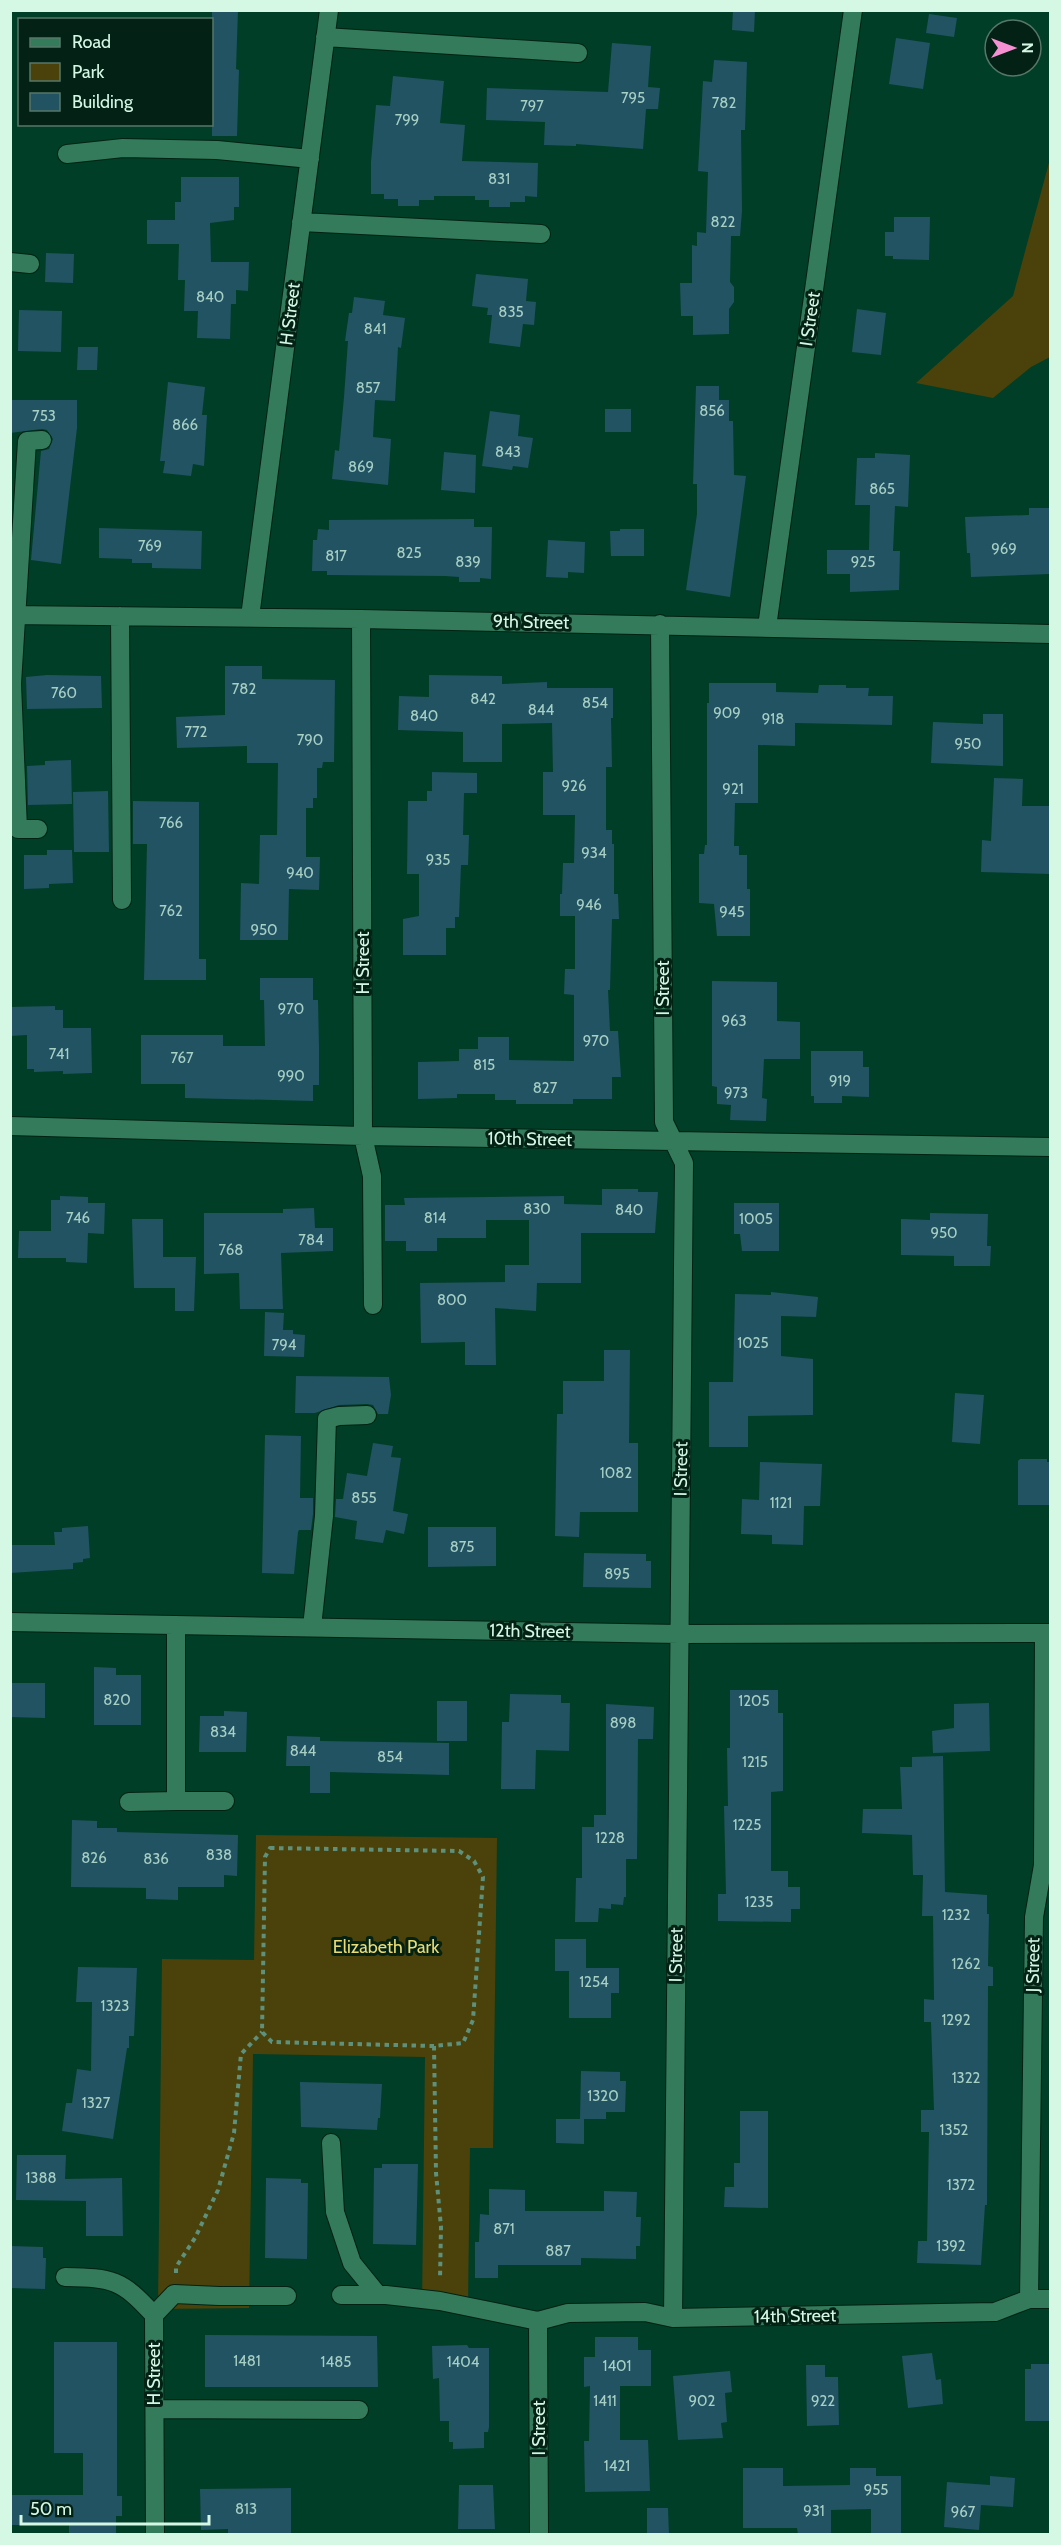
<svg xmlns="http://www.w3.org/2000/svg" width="1061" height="2545" viewBox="0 0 1061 2545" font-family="Cabin,sans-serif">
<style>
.green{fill:#4a420a}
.building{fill:#215363}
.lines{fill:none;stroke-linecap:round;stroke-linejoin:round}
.minor-casing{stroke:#002213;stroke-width:20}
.path{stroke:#5e907b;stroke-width:4;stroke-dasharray:4.5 4.5;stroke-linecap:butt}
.minor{stroke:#347b5b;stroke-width:18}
.labels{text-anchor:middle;stroke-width:6;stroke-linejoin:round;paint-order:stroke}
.number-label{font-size:15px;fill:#a8cfc4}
.street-label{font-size:18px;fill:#d5f8e5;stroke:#032114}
.park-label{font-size:18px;fill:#eadb72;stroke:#032114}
</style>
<rect width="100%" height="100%" fill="#003e27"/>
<path class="green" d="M1050,159V357L1031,367L993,398L916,383L1013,296Z
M256,1835L497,1838L493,2148H470L468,2306L422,2307L425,2057L253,2054L249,2308L158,2309L162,1959L254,1960Z"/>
<path class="building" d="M212,10H238L236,69L239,70L237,136H212Z
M733,10H755L754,32L732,30Z
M929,14L957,18L954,37L926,33Z
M896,38L930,43L923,89L889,84Z
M612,43L651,46L648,87L660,88L658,109H646L643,149L576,144V146L544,145L545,122L486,120L487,88L608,92Z
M714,60L747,62L745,130H741L742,211L740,236H731L730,282L734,287V302L729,309V334L693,335V316H681L680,283H692V245L697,246V232L706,233L708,172L698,171L703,81L712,82Z
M393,76L444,81L440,123L465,125L462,161L538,163L537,197L525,196V202H510V207H489V200H475V196H434V200H419V206H398V199H384V194H371V162L376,105L390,106Z
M181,177H239V207H234V220L210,223L211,262H249L248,291L236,290V304H231L230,339L197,338L198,311H184L185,280H178L179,244H147V220H175V202H181Z
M894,217H930L929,260L893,259V256H885V232H894Z
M46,253L74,254L73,283L45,282Z
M476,274L528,279L526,301L536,302L534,325L523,324L520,347L489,343L492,315H487L488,308L472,306Z
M354,297L385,301L383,315L405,318L401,348L398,347L395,401L375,400L373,437L391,439L388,485L332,479L335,450L339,451L344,397L348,341H345L349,313H352Z
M857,309L886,313L881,355L852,352Z
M19,310L62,311L61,352L18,351Z
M78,347H98L97,370H77Z
M168,382L205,387L202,415H207L204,466L193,464L191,476L163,473L165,461H160Z
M696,386H719V400H729V421H733L734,475L746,476L730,597L686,590L697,514V484H693Z
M10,400H77V428L61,564L31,560L41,451L49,449L53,439L47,430L42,429L10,433Z
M605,409H631V432H605Z
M490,411L520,415L518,436L533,438L528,468L513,466L512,470L482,466Z
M444,452L476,455L475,493L441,490Z
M875,453L910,455L908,507L895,506L893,551H900L899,590L850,592V574H827V550H869L870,505H855L857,458H875Z
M1029,508H1050V574L971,577L970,553H967L965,517L1029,515Z
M474,519V527H492L491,579L480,578V582H459V577L445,576L327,575V571H312L313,540H317L318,529L329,530V520Z
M99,528L202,531L201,569L152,568V563H132V559L99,558Z
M620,529H644V556H611L610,531H620Z
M548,540L585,542L584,573L568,572V578L546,577Z
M225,666H262V679L335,680L334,762H323L322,768H317V798H313V808H306V857H320L319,890L289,889L288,940H240L241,883L259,884L260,835H277L278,763H247V746L177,748L176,717L225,715Z
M47,675L101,676L102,708L27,709L26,677Z
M429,675L502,676V684L547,682V688H613V718H611L612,767H606V830H612V844H614V894H618L619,919H612L610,990H608L610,1031H618L621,1077H612V1099H573V1104H516V1100H495V1094H457V1098L418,1099V1062L459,1061V1049H478V1037H509V1060L574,1061V995L564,994L565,969H575V916H560V894H562L563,863H574L575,815H543V772H553L552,723L502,724V762H463V732L398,730L399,696L429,697Z
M709,683H776V692L818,693L819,685H846V688H869L868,696H893L892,725L795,723V746L758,745V803H735L734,846H739V855H747V889H750V936H717L714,904L699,903V854H704L705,845H707V703H709Z
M983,714H1003V766L931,763L933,722L983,724Z
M71,760L72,804L28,805L27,766L45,765V761Z
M432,772L477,773V793H464L463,835H469L468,865H461L459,917H455V928H446V955H403V919L419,916V874H407L408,801H427V791H432Z
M994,778L1023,779L1022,806H1050V874L981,872L982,840L991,841Z
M108,791L109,852H74L73,792Z
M133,801L199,802V959H206V980H144L147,844H133Z
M47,850H72L73,883L49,884V888L24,889V855H47Z
M260,978H313V1000H318L319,1047V1085H313V1101L185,1098V1084H141V1035H223V1046H265L264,1000H260Z
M712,981L777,982V1021L800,1022V1059H764L762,1098L767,1099L766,1121L730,1120L731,1105L717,1104V1087L712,1086Z
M55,1006V1010H63V1028H91L92,1073L63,1074V1071L34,1072V1069H27V1035L10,1036V1007Z
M811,1051H863V1067H869V1097L842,1096V1103H814V1096H811Z
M602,1189H638V1192H658L655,1233H581V1283H537L536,1311L495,1308L496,1365H465V1342L421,1343L420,1283L505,1282V1265H529V1220H486V1238H437V1251H406V1241H385V1205H405L404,1198L564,1196V1204L602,1205Z
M60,1196L88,1197V1203H105L104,1234L88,1233L87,1263L66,1262V1258H18L19,1231H51V1200H60Z
M734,1203H779V1251H742L740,1234H734Z
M314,1208L315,1228H333V1251L281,1253L283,1309H240L239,1273L204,1274V1213H283V1209Z
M930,1213L988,1214L987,1246H991L990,1266H954V1256L901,1255V1219L930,1220Z
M132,1219H163V1257H196L194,1311H175V1288H134Z
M771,1292L818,1297L816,1317L781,1316V1356L813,1359V1415L748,1416V1447H709V1382H733L735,1294L771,1295Z
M265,1312L284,1313L283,1330H293V1334L305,1335L304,1357L264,1356Z
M604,1350H630L629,1443H638V1512H580L579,1537L555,1536L557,1414H563V1381H604Z
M296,1376L389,1377L391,1395L388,1414H378L373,1405L367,1404L339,1405L315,1413H295Z
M955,1393L984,1395L980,1444L952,1442Z
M265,1435L301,1436L300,1498H313V1514L311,1530H299L298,1532L294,1574L262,1573Z
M373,1443L393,1446L391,1457L401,1458L393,1511L408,1514L404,1534L386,1530L383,1543L355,1539L357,1521L335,1517L336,1499H343L347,1473L367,1476Z
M1020,1459H1047V1462H1050V1505H1018V1461Z
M760,1462L822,1464L820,1506H804L803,1545L772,1544V1535L741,1534L742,1499L759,1500Z
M88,1526L90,1558L83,1559V1562L73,1563V1569L10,1573V1545H55L54,1532H62V1528Z
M428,1527H496V1566L428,1567Z
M584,1553L646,1554V1561H651V1588L583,1587Z
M94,1667L116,1668V1675H141V1725H94Z
M10,1683H45V1718L10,1717Z
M730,1690H778V1713H783V1791L771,1792V1871H788V1887H800V1909H791V1922L718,1921V1894H726L724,1806H728L727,1748H730Z
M510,1694L561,1695V1703H570L569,1751L536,1750L535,1789H501L502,1722H509Z
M437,1701H467V1741H437Z
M989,1703L990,1751L933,1753L932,1731L954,1728V1704Z
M606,1704L654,1707L653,1739H638L637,1859H626V1897H624L623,1905L611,1904V1909L599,1908L598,1922H575L576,1878H582V1827H594V1815H606Z
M224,1711L247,1712L246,1752H199L200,1716H224Z
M287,1736L320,1737V1741L449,1743V1775L330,1772V1793H310V1766H286Z
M943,1756L945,1892L987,1895V1914H989L988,1966L993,1967V1986H988L987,2205H985L981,2265L917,2263L918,2241H927L929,2132H921V2110H934L931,2022H924V1999L934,2000L933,1916H922L923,1875H913L912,1835L862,1833L863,1809H902L900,1767H912V1757Z
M72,1820L97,1821V1828H117V1832L238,1835L237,1876L224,1875V1887H178V1900L146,1899V1888L71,1887Z
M555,1939H586V1968H619V1993H611V2018H569V1971H555Z
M78,1967L137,1968L134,2036H129V2048H127L113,2139L62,2131L66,2103H72L77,2069L91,2071L92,2002H76Z
M581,2071L620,2072V2081H626L625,2112H606V2119H580Z
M300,2082L382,2084L380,2118H378L377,2130L301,2127Z
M740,2111H768V2208L724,2207L725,2187H734V2163H740Z
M556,2119H584V2144L556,2143Z
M17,2155H66L65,2179L122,2178L123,2236H86V2201L16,2200Z
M382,2164H418L416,2245L373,2244L374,2168H382Z
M266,2178L301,2179V2183H308L307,2259L265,2258Z
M489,2189L525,2190V2211H604V2191L637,2192L636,2217H641L640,2246H636V2259L581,2258V2265H498V2278H475V2242H479L480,2214L489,2215Z
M10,2246L43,2247V2258H46L45,2289L10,2288Z
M205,2335L377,2336L378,2387H205Z
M595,2337H638V2350H651V2386H620V2440H648L650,2491L585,2492L584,2441H589L590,2386L584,2387V2357H595Z
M54,2342H117V2496H122V2516H116V2535H69V2525H10V2495H83V2453H54Z
M467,2345L469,2348H489V2427L488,2432H484V2448L453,2449V2442H449V2421H440L439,2378L433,2379L432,2346Z
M932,2353L936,2380L941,2379L943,2404L908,2408L902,2356Z
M1031,2364H1050V2421H1025V2369H1031Z
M806,2365H825V2377H838L839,2425L807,2426Z
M730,2371L732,2392L725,2393L727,2422L721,2423L723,2438L678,2440L673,2376Z
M743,2468H783V2486L850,2485V2468H876V2476H901V2535H871V2509L831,2510V2535H798L797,2528H743Z
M990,2476L1015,2478L1013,2507L981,2505L979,2530L944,2527L947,2482L990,2485Z
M459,2485H493L495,2529H458Z
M291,2488V2535H228V2529L201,2530L200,2489Z
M647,2508H668L669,2535H647Z"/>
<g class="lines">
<g class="minor-casing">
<path id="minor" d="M325,37L578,53
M67,154L123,148L217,150L310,159
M301,222L541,234
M10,262L30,264
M10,615L361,619L1050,634
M120,616L122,900
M250,617L329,10
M361,619L363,1136L372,1176L373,1305
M660,624L664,1122L684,1163L673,2318
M767,627L853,10
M38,829H18L12,684L27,441L42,440
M10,1126L363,1136L1050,1147
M10,1622L679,1634L1050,1633
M176,1625V1801H225
M312,1627L324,1516L327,1419L339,1416L367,1415
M129,1802L176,1801
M331,2143L335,2212L352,2263L378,2295
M65,2277C113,2278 121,2279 154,2315L155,2534
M341,2295H386L440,2301L538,2321L568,2313L645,2312L673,2318L995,2312L1029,2299H1050
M1029,2299L1034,1917L1043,1865L1044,1633
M154,2315L174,2294L219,2296H287
M538,2321L539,2534
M155,2409L359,2410"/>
</g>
<path class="path" d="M270,1848L459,1851L474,1861L483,1877L473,2020L463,2043L434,2046L272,2042L262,2032L265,1857Z
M434,2046L436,2173L441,2227L440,2279
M176,2273V2267L195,2238L218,2190L234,2133L241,2054L262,2032"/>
<use href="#minor" class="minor"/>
</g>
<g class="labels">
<g class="number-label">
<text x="633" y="103">795</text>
<text x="724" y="108">782</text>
<text x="532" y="111">797</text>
<text x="407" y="125">799</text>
<text x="499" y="184">831</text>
<text x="723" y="227">822</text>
<text x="210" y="302">840</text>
<text x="511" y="317">835</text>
<text x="375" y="334">841</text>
<text x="368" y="393">857</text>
<text x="712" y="416">856</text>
<text x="44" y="421">753</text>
<text x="185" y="430">866</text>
<text x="508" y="457">843</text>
<text x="361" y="472">869</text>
<text x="882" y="494">865</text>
<text x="150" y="551">769</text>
<text x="1004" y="554">969</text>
<text x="409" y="558">825</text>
<text x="336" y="561">817</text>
<text x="468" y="567">839</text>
<text x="863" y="567">925</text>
<text x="244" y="694">782</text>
<text x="64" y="698">760</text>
<text x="483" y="704">842</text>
<text x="595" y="708">854</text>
<text x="541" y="715">844</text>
<text x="727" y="718">909</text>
<text x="424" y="721">840</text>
<text x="773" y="724">918</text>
<text x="196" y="737">772</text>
<text x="310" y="745">790</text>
<text x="968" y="749">950</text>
<text x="574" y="791">926</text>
<text x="733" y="794">921</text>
<text x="171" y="828">766</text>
<text x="594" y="858">934</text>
<text x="438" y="865">935</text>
<text x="300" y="878">940</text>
<text x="589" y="910">946</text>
<text x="171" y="916">762</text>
<text x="732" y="917">945</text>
<text x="264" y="935">950</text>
<text x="291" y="1014">970</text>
<text x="734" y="1026">963</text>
<text x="596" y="1046">970</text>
<text x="59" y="1059">741</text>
<text x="182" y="1063">767</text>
<text x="484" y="1070">815</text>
<text x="291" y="1081">990</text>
<text x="840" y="1086">919</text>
<text x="545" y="1093">827</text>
<text x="736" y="1098">973</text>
<text x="537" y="1214">830</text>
<text x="629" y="1215">840</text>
<text x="78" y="1223">746</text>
<text x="435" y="1223">814</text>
<text x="756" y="1224">1005</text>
<text x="944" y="1238">950</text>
<text x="311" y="1245">784</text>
<text x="231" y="1255">768</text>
<text x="452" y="1305">800</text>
<text x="753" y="1348">1025</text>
<text x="284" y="1350">794</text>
<text x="616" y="1478">1082</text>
<text x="364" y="1503">855</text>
<text x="781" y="1508">1121</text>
<text x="462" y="1552">875</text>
<text x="617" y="1579">895</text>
<text x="117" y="1705">820</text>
<text x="754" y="1706">1205</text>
<text x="623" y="1728">898</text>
<text x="223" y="1737">834</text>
<text x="303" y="1756">844</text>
<text x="390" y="1762">854</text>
<text x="755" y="1767">1215</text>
<text x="747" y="1830">1225</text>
<text x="610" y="1843">1228</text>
<text x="219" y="1860">838</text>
<text x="94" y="1863">826</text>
<text x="156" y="1864">836</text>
<text x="759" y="1907">1235</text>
<text x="956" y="1920">1232</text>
<text x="966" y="1969">1262</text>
<text x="594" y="1987">1254</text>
<text x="115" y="2011">1323</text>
<text x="956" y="2025">1292</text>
<text x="966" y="2083">1322</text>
<text x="603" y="2101">1320</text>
<text x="96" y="2108">1327</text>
<text x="954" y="2135">1352</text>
<text x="41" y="2183">1388</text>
<text x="961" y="2190">1372</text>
<text x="504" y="2234">871</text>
<text x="951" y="2251">1392</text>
<text x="558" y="2256">887</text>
<text x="247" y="2366">1481</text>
<text x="336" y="2367">1485</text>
<text x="463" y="2367">1404</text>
<text x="617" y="2371">1401</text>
<text x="605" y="2406">1411</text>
<text x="702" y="2406">902</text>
<text x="823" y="2406">922</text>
<text x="617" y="2471">1421</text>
<text x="876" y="2495">955</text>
<text x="246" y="2514">813</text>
<text x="814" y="2516">931</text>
<text x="963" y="2517">967</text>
</g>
<g class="street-label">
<text transform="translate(290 314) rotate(-83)" y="6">H Street</text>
<text transform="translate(810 319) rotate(-82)" y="6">I Street</text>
<text transform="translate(531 622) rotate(1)" y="6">9th Street</text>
<text transform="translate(363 963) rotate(-90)" y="6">H Street</text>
<text transform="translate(663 988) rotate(-90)" y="6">I Street</text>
<text transform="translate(530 1139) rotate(1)" y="6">10th Street</text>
<text transform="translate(681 1469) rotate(-89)" y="6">I Street</text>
<text transform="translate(530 1631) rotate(1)" y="6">12th Street</text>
<text transform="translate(676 1955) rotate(-89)" y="6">I Street</text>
<text transform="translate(1033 1965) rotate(-89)" y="6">J Street</text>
<text transform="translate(795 2316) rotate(-1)" y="6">14th Street</text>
<text transform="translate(154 2374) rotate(-90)" y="6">H Street</text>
<text transform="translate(539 2428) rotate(-90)" y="6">I Street</text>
</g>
<g class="park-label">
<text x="386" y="1953">Elizabeth Park</text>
</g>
</g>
<rect width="1061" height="2545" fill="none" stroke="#d5f8e5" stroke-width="24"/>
<rect x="18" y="18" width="195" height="108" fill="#032114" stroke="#577768" stroke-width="1.5"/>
<rect x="30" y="38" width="30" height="9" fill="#347b5b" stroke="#577768" stroke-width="1.5"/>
<text x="72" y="48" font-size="18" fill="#d5f8e5">Road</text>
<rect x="30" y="63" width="30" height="18" fill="#4a420a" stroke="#577768" stroke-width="1.5"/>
<text x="72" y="78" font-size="18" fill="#d5f8e5">Park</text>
<rect x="30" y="93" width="30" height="18" fill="#215363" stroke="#577768" stroke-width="1.5"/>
<text x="72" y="108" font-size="18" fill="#d5f8e5">Building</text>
<g transform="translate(1013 48) rotate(90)"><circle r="28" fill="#032114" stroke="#577768" stroke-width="1.5"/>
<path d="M0-4.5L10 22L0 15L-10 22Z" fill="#f591d2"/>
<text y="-9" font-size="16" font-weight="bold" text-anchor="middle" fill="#d5f8e5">N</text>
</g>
<path d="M21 2515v9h188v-9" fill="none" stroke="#d5f8e5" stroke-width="3"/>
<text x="30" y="2515" font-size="18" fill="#d5f8e5" stroke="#032114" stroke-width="4.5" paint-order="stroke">50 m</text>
</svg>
